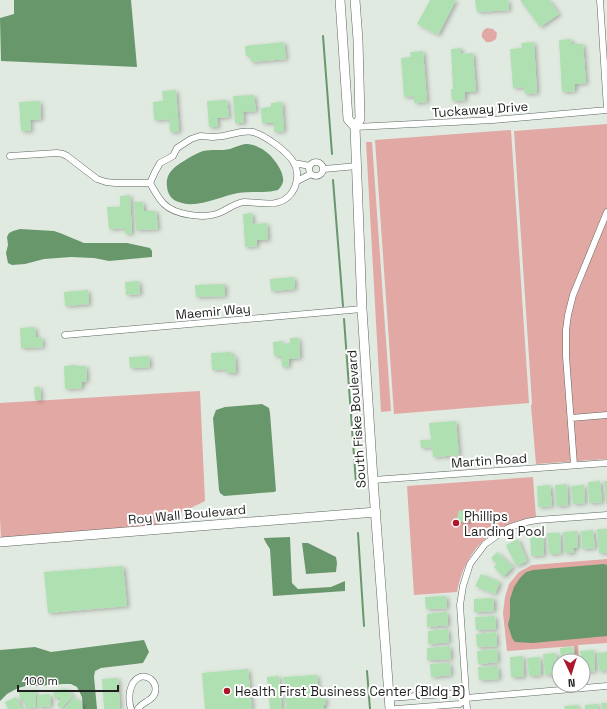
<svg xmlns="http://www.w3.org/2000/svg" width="607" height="709" viewBox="0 0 607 709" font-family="'Space Grotesk',sans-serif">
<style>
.green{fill:#e2a8a4}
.water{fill:#69976c}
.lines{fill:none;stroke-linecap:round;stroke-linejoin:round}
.stream{stroke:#69976c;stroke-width:2}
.building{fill:#afe0b1;filter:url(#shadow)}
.street-casing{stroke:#5e665f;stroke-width:7}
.secondary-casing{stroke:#5e665f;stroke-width:10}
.street{stroke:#fff;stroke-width:6}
.secondary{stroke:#fff;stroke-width:9}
.poi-dot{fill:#ac1829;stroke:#fff;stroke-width:1.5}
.labels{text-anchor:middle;stroke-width:4;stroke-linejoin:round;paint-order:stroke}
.street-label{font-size:13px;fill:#1d201d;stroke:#fff}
.poi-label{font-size:13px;fill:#1d201d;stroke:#fff;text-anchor:start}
</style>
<defs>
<filter id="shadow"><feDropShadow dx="2.5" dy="1.5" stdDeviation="2" flood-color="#0004"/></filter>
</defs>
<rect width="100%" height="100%" fill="#e1eae1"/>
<path class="green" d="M487,28L493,29L497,33L496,39L491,42H486L482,37C481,33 483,30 487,28Z
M607,124V459L536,464L531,406L532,403L514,131Z
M511,130L529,403L394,414L375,140Z
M366,142H372L391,411L381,412Z
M200,391L205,501L154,526L1,538L0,519V403Z
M533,477L536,517C492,523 465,550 457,592L414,595L407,486Z
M607,559V643L578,645L579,661H576L574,646L507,651L503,613L505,597L509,584L519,572L532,565Z"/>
<path class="water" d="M14,0H131L137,67L1,61L0,18L14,14Z
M245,144C250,144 255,145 260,148C270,152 285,171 283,182C282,185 280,188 278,190C273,191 268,192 263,192C255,192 246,192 238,193C221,196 199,208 182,203C173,201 168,196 167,187C165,172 176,166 187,159C192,156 197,153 203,151C212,149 221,151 230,149C235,147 240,145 245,144Z
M20,229L54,231L60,233L84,243H127L150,248L152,251V257L109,261L94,258L71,257L44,259L25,264L12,265L8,263L6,253L8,245L7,237L9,233L13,231Z
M262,404L269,408L270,413L276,491L274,492L224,496L220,493L219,490L213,418L216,410L225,407Z
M290,537L292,583L298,589L331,587L345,581V591L273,596L270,549C268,546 264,540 264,538Z
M302,543H308L336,557L337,563L336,572L306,574Z
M604,564L607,565V636L533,643L515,642L512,638L508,625L510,616V599L514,587L520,578L526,572L533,570Z
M144,640L149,652L143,663L101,668L95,671L94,677L97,709H83L82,697L77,687L71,684H63L35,686H26L18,688L7,694L0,701V650L35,647L51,652Z"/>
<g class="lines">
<path class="stream" d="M323,36L332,154
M333,180L343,306
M344,319L356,483
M358,533L364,626
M367,671L370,709"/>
</g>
<path class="building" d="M430,0H456L438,35L417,24Z
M475,0H508L509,10L477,12Z
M520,0H549L559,14L540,27Z
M571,39L572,44H583L586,83L575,84V91L562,92L559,40Z
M284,42L286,59L251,62L250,56H246L245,46Z
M534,42L537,93L525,94L524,87L513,88L510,49L522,48L521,43Z
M461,48V54L473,53L476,92H465V100L452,101L451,89H453L451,49Z
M423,51L427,102L414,103V96L404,97L401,58L411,57L410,52Z
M176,90L179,132H170L169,119L154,120L153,102L163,101L162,91Z
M254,95L256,111L243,112L244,123H235L233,96Z
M227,100L229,117L217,118L218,127H209L207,101Z
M40,101L41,119L30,120L31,131H21L19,102Z
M282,102L284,131L274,132V123H262L261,108L271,107V103Z
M130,195L132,233L125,234V228L109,229L107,207H120V196Z
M134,202H143L144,211H156L158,229L136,230Z
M252,213L253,224L267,223L268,240H257V246L245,247L243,214Z
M294,277L295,289L271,291L270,279Z
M139,281L140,294L126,295L125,282Z
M225,284V296L196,297L195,285Z
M88,290L89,304L65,306L64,292Z
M35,327L36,338L42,337L43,347L21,348L20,328Z
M290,338H299L300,358L289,359V366L282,367L281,356H274L273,342L282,341V344L290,343Z
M231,352L232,356H235L236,373H226V369L212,370L211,353Z
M149,356L150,367L130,368L129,357Z
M75,365V366H86L87,381L82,382V388L65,389L64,366Z
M34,387H40L41,400H35Z
M456,421L459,455L433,457L432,447L421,448L420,440H431L429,423Z
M600,481L602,502L589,503L588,482Z
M604,481H607V503H606Z
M567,484L568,505L556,506L555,485Z
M550,485L552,506L538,507L537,486Z
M584,485L585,503L573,504L571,486Z
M459,510L471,513L468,523L456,521Z
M597,529H607V553H599Z
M593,530L595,548L582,549L581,531Z
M577,531L578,548H573L574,553H565L563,532Z
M547,533H560L561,553L549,554Z
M543,534L544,555L531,556L530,535Z
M518,539L527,561L516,566L506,545Z
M497,552L513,567L503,577L494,567L497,564L491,558Z
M123,566L127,606L48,613L44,572Z
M481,574L500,582L495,594L475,586Z
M446,596L447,608L426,609L425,597Z
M494,598V611L474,612V599Z
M447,612L448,625L427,627V614Z
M495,616L496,629L476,630L475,617Z
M448,629L449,642L428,644V631Z
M496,632L497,646L477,647L476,634Z
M450,646L451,659L427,660V648Z
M573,647L574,661H561L560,648Z
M497,649L498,662L478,664L477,651Z
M594,650L595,671L583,672V661H581L580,651Z
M607,652V670L599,671L597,653Z
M556,653L558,674L545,675L543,654Z
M523,656L524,677H511L510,657Z
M540,657L541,675L529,676L527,658Z
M450,663L451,675L431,677L430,664Z
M498,666L499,679L479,680L478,667Z
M248,669L252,709H205L202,673Z
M317,675L319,697H325L326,704L324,705V709H286L283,677Z
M279,676L282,709H270L267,677Z
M118,678L120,709H104L102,679Z
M67,689L73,696L61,709L57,705L60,700V698H54L53,690Z
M35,690L36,707L25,708L24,700H20L19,691Z
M50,694L51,706L38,707L37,695Z
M16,697L22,709H8L5,702Z
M74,697L82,704L81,709H64Z
M601,703H607V709H602Z
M598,704V709H585V705Z
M578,705V709H565L564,706Z"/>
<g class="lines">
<g class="street-casing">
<path id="street" d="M600,0L607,109
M355,127L493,120L607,110
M241,132C245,132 249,131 253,132C265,135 288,152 294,163C300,173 297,189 288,197C276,208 259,202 244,202C235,203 227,210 219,213C204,219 175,215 164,204C158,198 154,190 150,183L155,172L160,163L173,156L177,148L191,139L200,136L213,137L223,136Z
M10,156L57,153L63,154L67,156L97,179L106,182L115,183H150
M309 169a7 7 0 1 1 14 0a7 7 0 1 1-14 0Z
M294,163L310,166
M324,169L357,166
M297,181L311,174
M65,335L362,309
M571,418L607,415
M574,465L566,356V330L568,315L573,295L607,212
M373,480L607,463
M389,698L459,693L466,698L607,686
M131,709C129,703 129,697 130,691C136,665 162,679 154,695C150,702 142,702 138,709
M396,709L460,704L466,698
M467,709L460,605L463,586L470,564L485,544L508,528L526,522L537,520L607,515"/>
</g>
<g class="secondary-casing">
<path id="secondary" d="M340,0L348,119L355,127
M355,0L358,40L360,119L355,127L362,309L373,480L390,709
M0,542L376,512"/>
</g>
<use href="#street" class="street"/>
<use href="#secondary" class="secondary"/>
</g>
<g class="poi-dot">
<circle cx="456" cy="523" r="4"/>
<circle cx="227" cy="691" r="4"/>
</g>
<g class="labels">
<g class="street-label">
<text transform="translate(480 109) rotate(-4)" y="5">Tuckaway Drive</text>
<text transform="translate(213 311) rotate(-5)" y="5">Maemir Way</text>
<text transform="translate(356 419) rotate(-94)" y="5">South Fiske Boulevard</text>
<text transform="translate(489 460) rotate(-4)" y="5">Martin Road</text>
<text transform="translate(187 514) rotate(-5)" y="5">Roy Wall Boulevard</text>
</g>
<g class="poi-label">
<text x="464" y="521">Phillips<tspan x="464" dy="15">Landing Pool</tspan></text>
<text x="235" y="696">Health First Business Center (Bldg B)</text>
</g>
</g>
<g transform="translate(571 673) rotate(176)"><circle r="19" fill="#ffffff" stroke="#a5a6a5"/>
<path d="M0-3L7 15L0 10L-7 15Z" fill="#ac1829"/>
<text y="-6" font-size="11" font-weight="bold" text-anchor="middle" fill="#1d201d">N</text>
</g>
<path d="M18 685v6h100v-6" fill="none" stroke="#1d201d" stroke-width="2"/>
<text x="24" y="685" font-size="12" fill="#1d201d" stroke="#ffffff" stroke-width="3" paint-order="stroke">100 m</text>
</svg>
